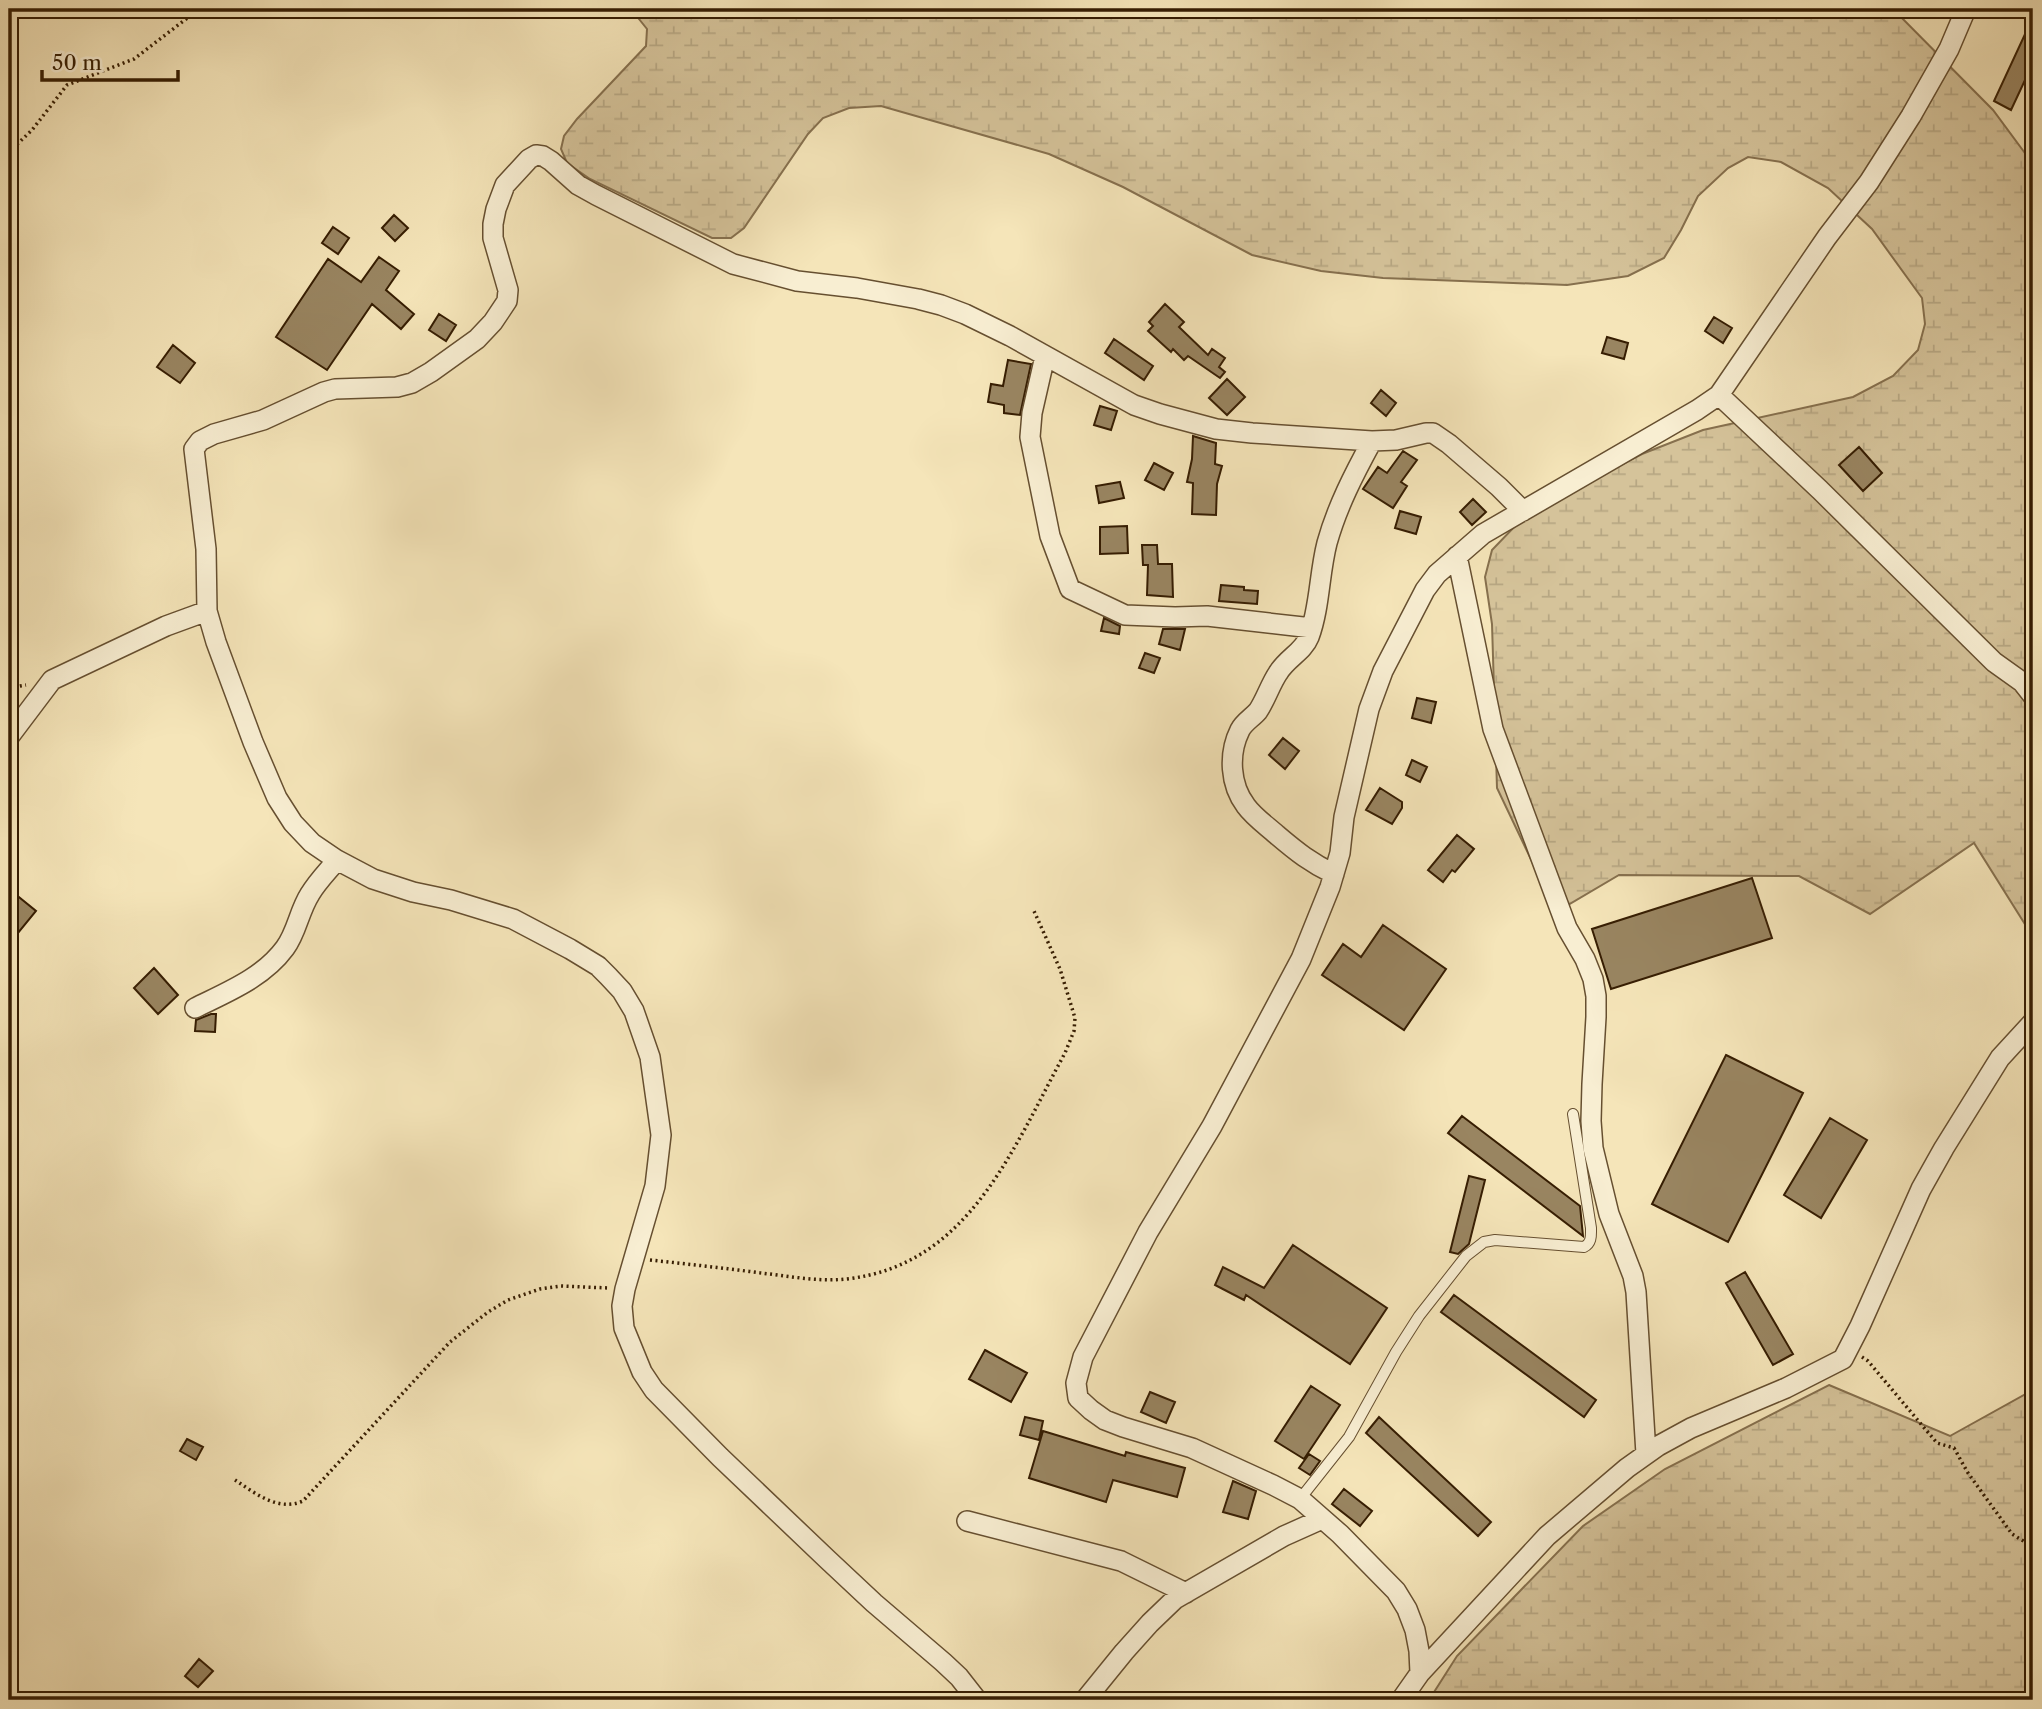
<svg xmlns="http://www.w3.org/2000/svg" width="2042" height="1709" viewBox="0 0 2042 1709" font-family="'Libre Caslon Text',serif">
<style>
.wetland{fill:url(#wetland-marsh);stroke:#86704e;stroke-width:2}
.building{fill:#998561;stroke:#361d02;stroke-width:2}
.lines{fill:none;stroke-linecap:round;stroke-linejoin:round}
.lane-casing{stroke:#664f30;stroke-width:12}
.street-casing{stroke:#664f30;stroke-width:22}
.path{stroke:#361d02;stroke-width:3.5;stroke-dasharray:2 3.5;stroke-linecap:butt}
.lane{stroke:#f8eed2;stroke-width:10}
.street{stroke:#f8eed2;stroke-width:19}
</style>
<defs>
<pattern id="wetland-marsh" width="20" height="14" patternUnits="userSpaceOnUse" patternTransform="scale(1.75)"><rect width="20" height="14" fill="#d5c39a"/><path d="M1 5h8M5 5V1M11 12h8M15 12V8" fill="none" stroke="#b7a783"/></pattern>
</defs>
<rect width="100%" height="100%" fill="#f5e5b9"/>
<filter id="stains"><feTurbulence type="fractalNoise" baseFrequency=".00286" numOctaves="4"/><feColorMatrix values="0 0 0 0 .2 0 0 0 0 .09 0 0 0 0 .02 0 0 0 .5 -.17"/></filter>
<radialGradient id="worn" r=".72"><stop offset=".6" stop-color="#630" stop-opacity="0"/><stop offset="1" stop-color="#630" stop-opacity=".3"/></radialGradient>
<path class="wetland" d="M631,9H1893L1993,110L2033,164V937L1974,843L1870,914L1799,876L1619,875L1556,912L1497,788L1492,624L1485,577L1492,550L1518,523L1547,503L1642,454L1703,430L1853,397L1893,376L1918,350L1925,324L1922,298L1872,229L1828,188L1781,162L1748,157L1728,168L1698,196L1681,230L1664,258L1628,276L1567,285L1383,278L1321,271L1252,255L1123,187L1049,154L881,106L849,108L823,118L808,134L744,228L731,238H712L590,179L567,163L561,149L564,136L577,119L646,46L647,29Z
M1829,1385L1950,1436L2033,1390V1700H1429L1457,1656L1583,1526L1665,1469Z"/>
<path class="building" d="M2033,17V63L2011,110L1994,101Z
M394,215L408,228L395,241L382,228Z
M333,227L349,238L338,254L322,243Z
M379,257L399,271L386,290L414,314L401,329L372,304L327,370L276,337L328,259L361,282Z
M1165,304L1184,322L1179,327L1208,355L1212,349L1225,358L1219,367L1225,372L1220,378L1188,356L1184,360L1173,349L1171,352L1148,331L1153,326L1149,322Z
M439,314L456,325L446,341L429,330Z
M1714,317L1732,328L1723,343L1705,331Z
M1607,337L1628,343L1624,359L1602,353Z
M1114,339L1153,366L1144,380L1105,353Z
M173,345L195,363L180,383L157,367Z
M1008,360L1031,364L1020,415L1004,413V405L988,402L991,384L1003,386Z
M1227,379L1245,397L1227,415L1209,398Z
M1381,390L1396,403L1386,416L1371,403Z
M1100,406L1117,411L1111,430L1094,425Z
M1193,436L1216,443L1215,464L1222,466L1217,484L1216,515L1192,514L1193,483L1187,482L1192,459Z
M1859,447L1882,473L1863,491L1839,465Z
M1403,451L1417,460L1401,482L1407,486L1393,508L1363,489L1378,467L1387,473Z
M1154,463L1173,473L1164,490L1145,480Z
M1120,482L1124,498L1099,503L1096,486Z
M1473,499L1486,512L1472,525L1460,512Z
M1400,511L1421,517L1416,534L1395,528Z
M1127,526L1128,553L1100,554V527Z
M1142,545H1157L1158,564H1172L1173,597L1147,595L1148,565H1143Z
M1221,585L1244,587V590L1258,591L1257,604L1219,601Z
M1104,618L1120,626L1119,634L1101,631Z
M1163,629H1185L1180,650L1159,644Z
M1145,653L1160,658L1154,673L1139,668Z
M1417,698L1436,702L1431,723L1412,718Z
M1283,738L1299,751L1285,769L1269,755Z
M1412,760L1427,767L1420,782L1406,775Z
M1380,788L1402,802V808L1392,824L1366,810Z
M1457,835L1474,849L1455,872L1452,870L1443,882L1428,870Z
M1752,878L1772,938L1611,989L1592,929Z
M9,889L36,911L9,944Z
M1383,925L1446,969L1404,1030L1322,975L1343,944L1361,957Z
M154,968L178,995L158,1014L134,988Z
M211,1014H216L215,1032L195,1031L196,1020Z
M1726,1055L1803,1093L1728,1242L1652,1204Z
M1462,1116L1580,1206L1583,1236L1448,1133Z
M1830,1118L1867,1140L1821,1218L1784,1195Z
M1469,1176L1485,1180L1469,1244L1458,1254L1450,1252Z
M1293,1245L1387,1308L1350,1364L1246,1295L1244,1300L1215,1285L1223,1267L1264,1288Z
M1745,1272L1793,1354L1773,1365L1726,1283Z
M1454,1295L1596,1400L1584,1417L1441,1312Z
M985,1350L1027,1373L1011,1402L969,1379Z
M1311,1386L1340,1405L1304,1459L1275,1441Z
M1150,1392L1175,1402L1166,1423L1141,1412Z
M1025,1417L1043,1421L1039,1440L1020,1435Z
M1379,1417L1491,1522L1478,1536L1366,1433Z
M1043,1431L1125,1456L1126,1452L1185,1468L1177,1497L1113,1480L1106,1502L1029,1478Z
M187,1439L203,1447L196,1460L180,1451Z
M1309,1454L1320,1461L1310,1475L1299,1468Z
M1233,1481L1256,1491L1248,1519L1223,1512Z
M1344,1489L1372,1511L1360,1526L1332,1504Z
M199,1659L213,1671L198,1687L185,1676Z"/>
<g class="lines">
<g class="lane-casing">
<path id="lane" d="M1300,1499L1349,1437L1396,1352L1419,1316L1466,1256L1484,1242L1495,1240L1584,1247C1592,1243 1591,1235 1591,1228L1573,1114"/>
</g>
<g class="street-casing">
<path id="street" d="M1045,356L1032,413L1030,437L1050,536L1070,589L1125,615L1175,617L1207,616L1312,628
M1719,395L1820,490L1994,662L2022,682L2033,696
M1457,556L1493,729L1567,928L1585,959L1593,979L1596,996V1017L1592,1084L1591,1121L1593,1148L1609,1214L1633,1276L1636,1292L1646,1454
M9,737L52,680L166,626L207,611
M1334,874C1311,863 1297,852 1277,835C1267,826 1254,817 1246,806C1230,785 1228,754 1240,730C1244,722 1252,718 1258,711C1266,699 1270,685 1278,673C1287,658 1303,652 1309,637C1320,607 1319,574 1327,543C1337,507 1354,474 1372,441
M195,1008C227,992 263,978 285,948C297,932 299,911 310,894C317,882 328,871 337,860
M967,1521L1121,1561L1186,1593
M1420,1673L1547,1536L1627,1468L1658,1446L1691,1428L1786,1388L1843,1359L1860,1326L1921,1189L1944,1148L2000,1058L2033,1022
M977,1700L959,1677L943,1662L874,1603L827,1559L720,1457L654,1390L642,1372L624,1328L622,1306L625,1289L655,1186L661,1135L650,1057L634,1011L622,991L608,976L598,966L570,949L513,919L451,900L413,892L373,879L337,860L312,843L293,823L277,798L253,742L216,642L207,611L206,549L194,449L200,441L214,434L263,420L324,392L335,389L397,387L412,383L431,372L477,339L493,322L507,301L508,290L493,238V224L496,209L505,185L529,159L536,155L543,156L551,161L578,185L596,195L733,264L797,281L857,288L918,299L941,305L965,314L1010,336L1134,405L1160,414L1216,429L1252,433L1372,441L1396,440L1426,433H1433L1449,444L1499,487L1523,511
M1085,1700L1124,1652L1150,1623L1175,1599L1284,1536L1322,1519
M1401,1700L1420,1673L1419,1651L1415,1630L1407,1609L1396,1591L1340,1534L1300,1499L1273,1485L1192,1448L1123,1427L1105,1420L1091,1410L1078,1398L1076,1383L1083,1357L1148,1232L1212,1126L1301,959L1330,887L1340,853L1344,817L1369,709L1383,671L1425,590L1437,574L1483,534L1697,410L1719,395L1827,237L1869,182L1911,116L1949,49L1966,9"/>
</g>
<path class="path" d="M9,152L32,130L67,85L134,59L199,9
M9,688L26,685
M650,1260C687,1264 724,1268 761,1273C788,1276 818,1282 846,1279C969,1266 1013,1148 1065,1053L1074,1031L1075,1018L1060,969L1034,911
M1862,1357L1868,1361L1937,1443L1954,1448L1968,1473L2012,1534L2033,1547
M235,1480C255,1493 278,1512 303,1501L450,1342L488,1312L508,1300L540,1289L561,1286L609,1288"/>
<use href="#lane" class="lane"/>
<use href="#street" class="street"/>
</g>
<rect width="2042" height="1709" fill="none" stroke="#f5e5b9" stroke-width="35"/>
<rect x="10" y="10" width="2021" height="1688" fill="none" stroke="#361d02" stroke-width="3.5"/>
<rect x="18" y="18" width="2007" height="1674" fill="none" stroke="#361d02" stroke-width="2"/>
<path d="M42 70v10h136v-10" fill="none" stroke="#361d02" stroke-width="3.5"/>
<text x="52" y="70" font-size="21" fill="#361d02" stroke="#f8eed2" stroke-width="5" paint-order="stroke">50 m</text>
<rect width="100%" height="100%" filter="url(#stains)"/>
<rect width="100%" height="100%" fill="url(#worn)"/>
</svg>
